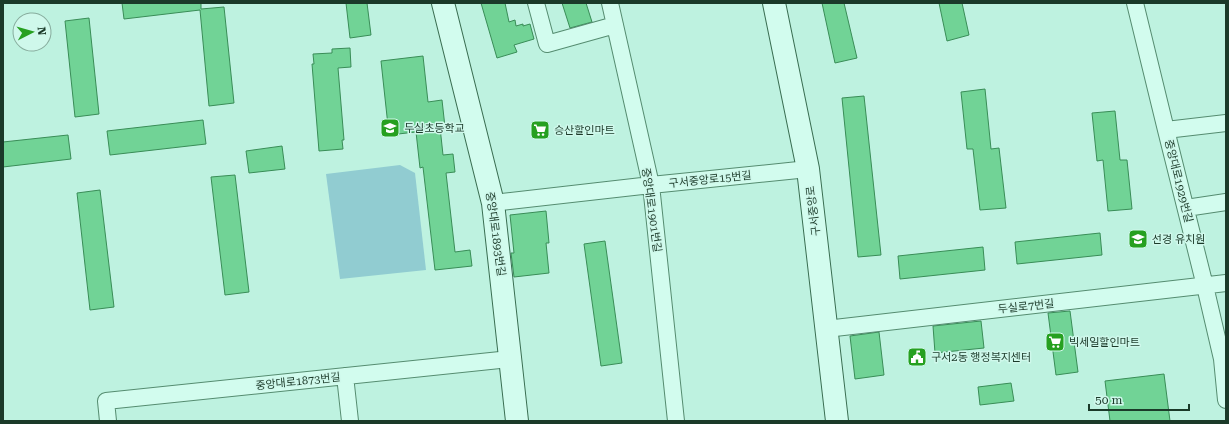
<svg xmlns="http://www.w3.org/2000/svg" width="1229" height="424" viewBox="0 0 1229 424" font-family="'Roboto Serif','Noto Sans KR',serif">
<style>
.green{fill:#91ccd1}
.building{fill:#71d396;stroke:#398d57}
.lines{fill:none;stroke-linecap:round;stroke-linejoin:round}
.street-casing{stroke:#558c70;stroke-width:18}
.secondary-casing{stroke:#396d51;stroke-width:24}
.street{stroke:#d2fcee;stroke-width:16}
.secondary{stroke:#d2fcee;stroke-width:22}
.labels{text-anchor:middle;stroke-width:3;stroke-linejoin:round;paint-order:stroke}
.poi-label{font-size:11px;fill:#1b3a29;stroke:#cff8eb;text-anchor:start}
.street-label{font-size:11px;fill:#1b3a29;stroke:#cff8eb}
</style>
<rect width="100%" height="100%" fill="#bef2e0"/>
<path class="green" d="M400,165L415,173L426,270L340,279L326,174Z"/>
<path class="building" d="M122,3H201V9L224,7L234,103L209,106L200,10L124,19Z
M346,3H367L371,35L350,38Z
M481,3H505L509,22L515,20L516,26L523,24V26L530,24L534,39L514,45L517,52L497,58Z
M562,3H586L592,22L570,28Z
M822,3H844L857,58L835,63Z
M939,3H962L969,35L947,41Z
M89,18L99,114L75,117L65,21Z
M350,48L351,67L338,68L344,140H342L343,149L319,151L312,64H314L313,54L332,53V49Z
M423,56L428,102L442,100L445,127H440L443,155L453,154L455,172L446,173L455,252L470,250L472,266L435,270L423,167L420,168L416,132L389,135L381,61Z
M985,89L991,149L999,148L1006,208L980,210L973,149H967L961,92Z
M864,96L881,255L858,257L842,98Z
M1115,111L1120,160H1127L1132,209L1108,211L1103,160L1097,161L1092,113Z
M203,120L206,144L110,155L107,131Z
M68,135L71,159L3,167V142Z
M282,146L285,169L249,173L246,151Z
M235,175L249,292L225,295L211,177Z
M100,190L114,307L90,310L77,193Z
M546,211L549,243H546L549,273L514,277L511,253H514L510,215Z
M1100,233L1102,255L1017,264L1015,242Z
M605,241L622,363L601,366L584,244Z
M983,247L985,270L900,279L898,256Z
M1070,311L1078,372L1056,375L1048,313Z
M981,321L984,348L935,353L933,326Z
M879,332L884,375L855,379L850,336Z
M1164,374L1170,421H1110L1105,381Z
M1011,383L1014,401L980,405L978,387Z"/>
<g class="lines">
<g class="street-casing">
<path id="street" d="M536,3L547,44L615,25
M610,3L651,185L676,421
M1135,3L1166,130L1205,286L1222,359L1226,400
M1166,130L1226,123
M493,203L651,185L808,169
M1186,208L1226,202
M826,329L1226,283
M345,376L350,421
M108,421L106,401L510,359"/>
</g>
<g class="secondary-casing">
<path id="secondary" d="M443,3L493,203L517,421
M774,3L808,169L837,421"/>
</g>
<use href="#street" class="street"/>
<use href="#secondary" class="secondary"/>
</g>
<defs>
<g id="school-square" transform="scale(1)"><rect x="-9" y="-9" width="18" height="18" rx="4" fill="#26a020" stroke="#cff8eb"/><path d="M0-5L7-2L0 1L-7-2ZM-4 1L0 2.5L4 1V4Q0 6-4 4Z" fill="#fff"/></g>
<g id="supermarket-square" transform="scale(1)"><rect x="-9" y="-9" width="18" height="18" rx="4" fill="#26a020" stroke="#cff8eb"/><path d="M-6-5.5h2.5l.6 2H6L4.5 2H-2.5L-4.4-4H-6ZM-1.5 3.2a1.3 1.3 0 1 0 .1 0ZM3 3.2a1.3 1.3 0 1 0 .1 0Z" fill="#fff"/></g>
<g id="civic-square" transform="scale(1)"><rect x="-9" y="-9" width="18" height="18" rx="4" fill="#26a020" stroke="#cff8eb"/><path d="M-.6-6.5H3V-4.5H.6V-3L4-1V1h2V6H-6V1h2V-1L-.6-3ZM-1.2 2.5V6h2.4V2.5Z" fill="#fff"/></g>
</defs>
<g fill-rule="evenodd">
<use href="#school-square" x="390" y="128"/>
<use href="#supermarket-square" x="540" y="130"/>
<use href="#school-square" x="1138" y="239"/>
<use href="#supermarket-square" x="1055" y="342"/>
<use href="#civic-square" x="917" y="357"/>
</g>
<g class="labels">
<g class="poi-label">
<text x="404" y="132">두실초등학교</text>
<text x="554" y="134">승산할인마트</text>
<text x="1152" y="243">선경 유치원</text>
<text x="1069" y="346">빅세일할인마트</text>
<text x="931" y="361">구서2동 행정복지센터</text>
</g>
<g class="street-label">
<text transform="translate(710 179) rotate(-6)" y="4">구서중앙로15번길</text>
<text transform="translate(1179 181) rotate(76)" y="4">중앙대로1929번길</text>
<text transform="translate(652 210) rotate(82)" y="4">중앙대로1901번길</text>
<text transform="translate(813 211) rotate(-97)" y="4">구서중앙로</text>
<text transform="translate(496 234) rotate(82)" y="4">중앙대로1893번길</text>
<text transform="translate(1026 306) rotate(-6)" y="4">두실로7번길</text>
<text transform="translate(298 381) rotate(-6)" y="4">중앙대로1873번길</text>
</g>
</g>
<rect width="1229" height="424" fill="none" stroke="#1b3a29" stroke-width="8"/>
<g transform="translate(32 32) rotate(84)"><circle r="19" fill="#cff8eb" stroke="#87ac9d"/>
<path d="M0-3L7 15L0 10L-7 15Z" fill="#26a020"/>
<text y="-6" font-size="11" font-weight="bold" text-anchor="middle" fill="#1b3a29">N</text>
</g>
<path d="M1089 404v6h100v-6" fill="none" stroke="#1b3a29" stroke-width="2"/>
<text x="1095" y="404" font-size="12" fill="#1b3a29" stroke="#cff8eb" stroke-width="3" paint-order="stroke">50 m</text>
</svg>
